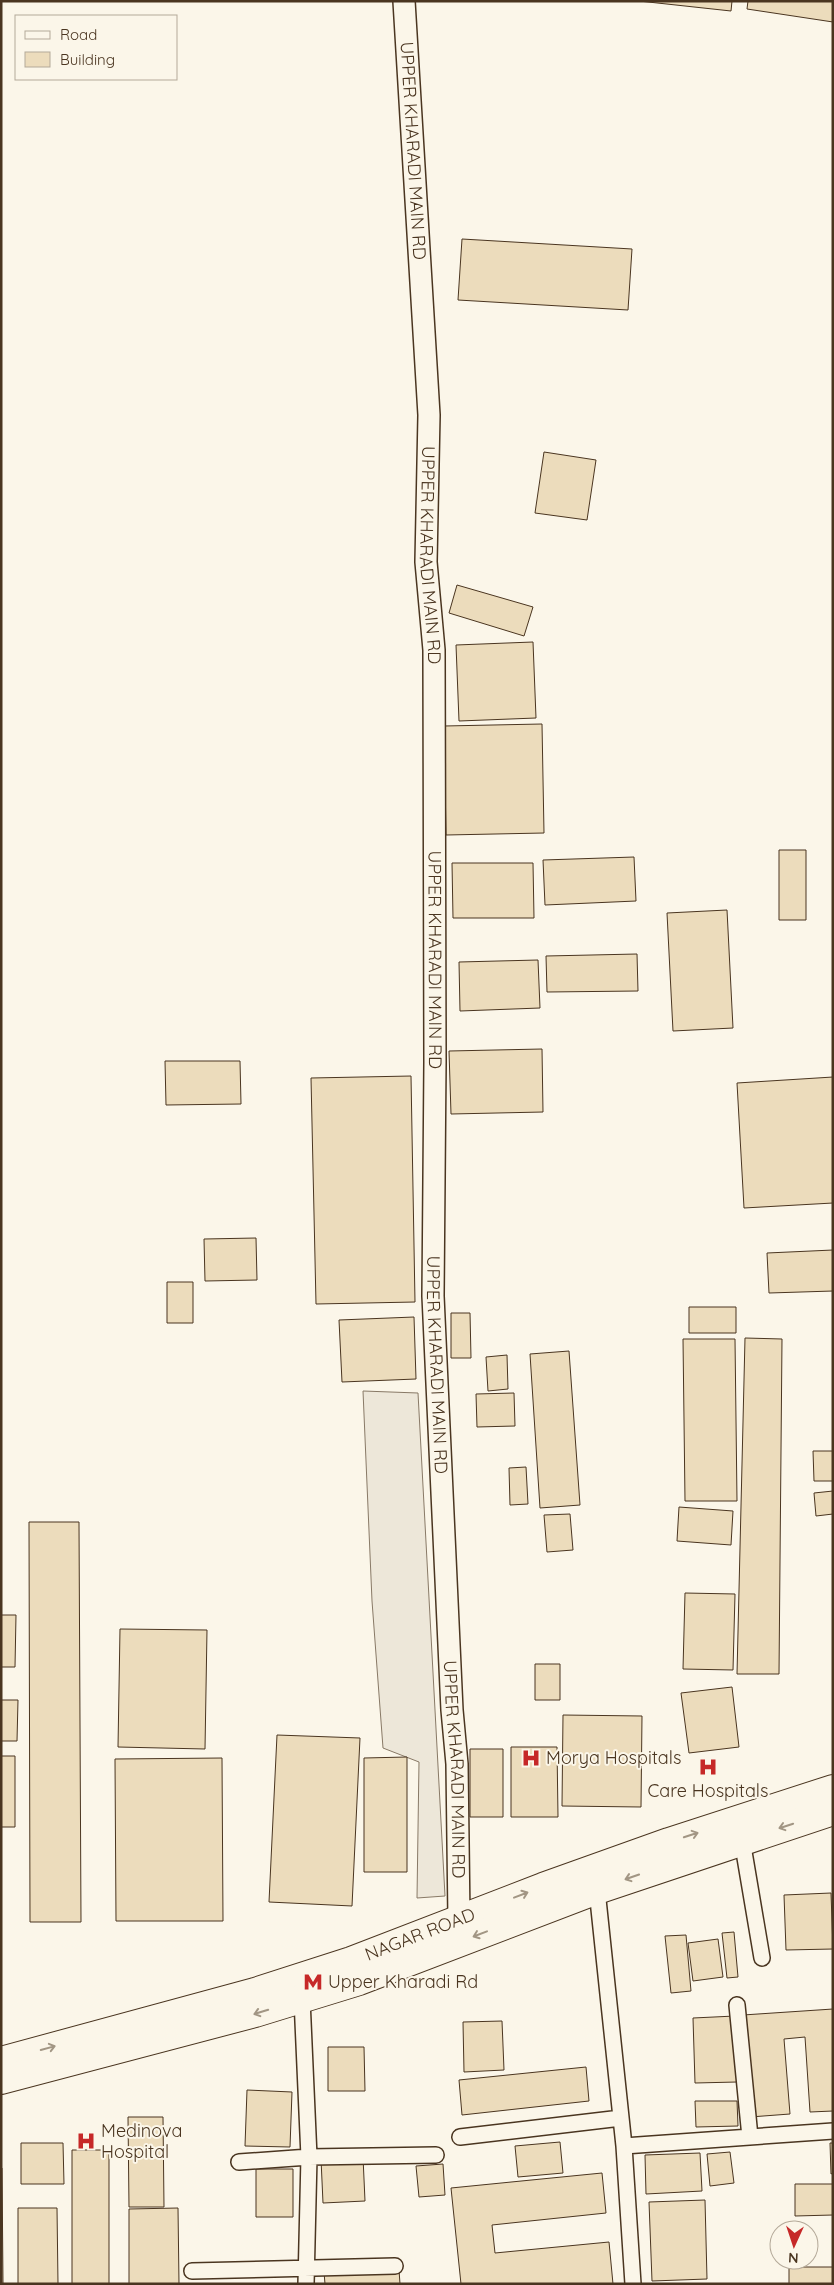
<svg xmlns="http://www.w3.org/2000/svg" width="834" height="2285" viewBox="0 0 834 2285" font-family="Quicksand,sans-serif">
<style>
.parking{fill:#ede7d9;stroke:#887966}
.building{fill:#ecdcbc;stroke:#4a3520}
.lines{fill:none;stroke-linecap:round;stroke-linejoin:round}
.street-casing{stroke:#4a3520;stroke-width:18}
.secondary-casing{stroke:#4a3520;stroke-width:24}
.highway-casing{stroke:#4a3520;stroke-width:30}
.street{stroke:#fbf6e9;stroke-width:15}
.secondary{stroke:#fbf6e9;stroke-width:21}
.highway{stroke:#fbf6e9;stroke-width:28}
.oneway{stroke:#a29684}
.labels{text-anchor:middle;stroke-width:4;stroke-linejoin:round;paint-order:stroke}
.street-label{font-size:18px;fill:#4a3520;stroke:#fbf6e9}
.poi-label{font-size:18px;fill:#4a3520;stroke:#fbf6e9;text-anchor:start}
</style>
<rect width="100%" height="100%" fill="#fbf6e9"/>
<path class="parking" d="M363,1391L418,1393L445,1896L417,1898L419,1762L383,1748L372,1601Z"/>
<path class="building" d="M639,1H732L731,11Z
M748,1H833V22L747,9Z
M462,239L632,249L628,310L458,300Z
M544,452L596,460L587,520L535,513Z
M457,585L533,607L524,636L449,613Z
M533,642L536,718L459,721L456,645Z
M542,724L544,833L446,835L444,726Z
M779,850H806V920H779Z
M634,857L636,901L545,905L543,860Z
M452,863H533L534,918H453Z
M727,910L733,1028L673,1031L667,913Z
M637,954L638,991L547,992L546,956Z
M538,960L540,1008L460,1011L459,962Z
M542,1049L543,1112L451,1114L449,1051Z
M165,1061H240L241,1104L166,1105Z
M411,1076L415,1302L316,1304L311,1078Z
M833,1077V1203L744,1208L737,1083Z
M256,1238L257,1280L205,1281L204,1239Z
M833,1250V1291L769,1293L767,1253Z
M167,1282H193V1323H167Z
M689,1307H736V1333H689Z
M451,1313H470L471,1358H451Z
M414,1317L416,1379L342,1382L339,1320Z
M745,1338L782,1339L779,1674H737Z
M683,1339H735L737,1501H685Z
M569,1351L580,1505L540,1508L530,1354Z
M507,1355L508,1389L488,1391L486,1357Z
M514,1393L515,1426L477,1427L476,1394Z
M813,1451H833V1481H814Z
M526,1467L528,1504L510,1505L509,1468Z
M833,1491V1514L816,1516L814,1493Z
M679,1507L733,1511L731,1545L677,1541Z
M570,1514L573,1550L547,1552L544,1515Z
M29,1522H79L81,1922H30Z
M685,1593L735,1594L733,1670L683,1669Z
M1,1615H16L15,1667H1Z
M120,1629L207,1630L205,1749L118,1747Z
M535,1664H560V1700H535Z
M732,1687L739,1747L689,1753L681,1693Z
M1,1700H18L17,1741H1Z
M563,1715L642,1716L641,1807L562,1806Z
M277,1735L360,1738L352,1906L269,1902Z
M511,1747H557L558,1817H511Z
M470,1749H503V1817H470Z
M1,1756H15V1827H1Z
M407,1757V1872H364V1758Z
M222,1758L223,1921H116L115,1759Z
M831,1893L833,1949L786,1950L784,1895Z
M734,1932L738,1977L727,1978L722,1933Z
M686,1935L691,1991L671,1993L665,1936Z
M718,1939L723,1977L693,1981L688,1943Z
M833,2009V2111L810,2112L805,2037L784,2039L790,2114L750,2117L743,2015Z
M735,2016L737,2082L695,2083L693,2018Z
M502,2021L504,2070L464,2072L463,2022Z
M328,2047H364L365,2091H328Z
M586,2067L589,2101L462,2115L459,2080Z
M247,2090L292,2092L290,2147L245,2146Z
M695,2101H737L738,2126L696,2127Z
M128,2117H163L164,2207H129Z
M560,2142L563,2173L518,2177L515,2146Z
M21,2143H63L64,2184H21Z
M830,2143H833V2173L831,2174Z
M72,2150H109V2284H72Z
M730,2152L734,2183L710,2186L707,2154Z
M700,2153L702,2191L646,2194L645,2155Z
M363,2157L365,2201L323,2203L321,2159Z
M443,2164L445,2195L419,2197L416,2166Z
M1,2168H2L3,2284H1Z
M256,2169H293V2217H256Z
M602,2173L606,2213L492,2225L495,2253L609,2242L613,2284H461L451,2188Z
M795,2184H833V2215L795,2216Z
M705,2200L707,2279L652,2281L649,2202Z
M18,2208H57L58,2284H18Z
M178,2208L179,2284H129V2209Z
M789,2267H833V2284H789Z
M399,2270L400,2284H325L324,2272Z"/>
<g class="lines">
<g class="street-casing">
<path id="street" d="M742,1840L762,1958
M597,1890L624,2146L633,2284
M302,1999L309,2157L306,2284
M737,2005L750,2137
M460,2137L621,2118
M624,2146L833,2131
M239,2162L309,2157L436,2155
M192,2271L395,2266"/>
</g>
<g class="secondary-casing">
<g id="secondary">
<path id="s1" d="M404,1L429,415L426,562L434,650L435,1062L433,1296L452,1710L457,1764L459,1919"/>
</g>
</g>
<g class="highway-casing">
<g id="highway">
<path id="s2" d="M1,2061L255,1992L351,1961L543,1887L669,1842L833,1789"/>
<path d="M1,2080L255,2013L359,1981L597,1890L833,1811"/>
</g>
</g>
<use href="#street" class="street"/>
<use href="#secondary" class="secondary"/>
<use href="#highway" class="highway"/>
</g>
<defs><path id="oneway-shaft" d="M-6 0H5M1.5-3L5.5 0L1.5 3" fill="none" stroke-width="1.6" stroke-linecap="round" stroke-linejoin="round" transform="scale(1.25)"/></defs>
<g class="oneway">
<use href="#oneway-shaft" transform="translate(786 1826) rotate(162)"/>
<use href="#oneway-shaft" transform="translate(691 1835) rotate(-18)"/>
<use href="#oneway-shaft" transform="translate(632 1877) rotate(161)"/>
<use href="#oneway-shaft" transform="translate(521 1895) rotate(-21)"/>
<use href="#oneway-shaft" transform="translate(480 1934) rotate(159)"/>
<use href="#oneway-shaft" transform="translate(261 2012) rotate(163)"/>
<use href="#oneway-shaft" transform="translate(48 2048) rotate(-15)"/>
</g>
<defs>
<g id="hospital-bare" transform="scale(1.5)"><path d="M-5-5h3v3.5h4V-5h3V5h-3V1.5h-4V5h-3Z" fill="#c62828" stroke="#fbf6e9" stroke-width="2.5" paint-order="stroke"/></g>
<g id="metro-bare" transform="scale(1.5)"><path d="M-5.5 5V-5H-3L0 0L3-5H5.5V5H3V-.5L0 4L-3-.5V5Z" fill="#c62828" stroke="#fbf6e9" stroke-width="2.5" paint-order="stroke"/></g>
</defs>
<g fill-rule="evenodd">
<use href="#hospital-bare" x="531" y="1758"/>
<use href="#hospital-bare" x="708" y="1767"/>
<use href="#metro-bare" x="313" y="1982"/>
<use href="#hospital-bare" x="86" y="2141"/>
</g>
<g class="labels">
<g class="street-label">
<text dy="6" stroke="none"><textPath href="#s1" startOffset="150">UPPER KHARADI MAIN RD</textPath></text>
<text dy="6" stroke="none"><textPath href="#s1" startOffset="555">UPPER KHARADI MAIN RD</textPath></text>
<text dy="6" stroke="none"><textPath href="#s1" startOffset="960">UPPER KHARADI MAIN RD</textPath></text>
<text dy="6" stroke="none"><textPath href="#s1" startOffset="1365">UPPER KHARADI MAIN RD</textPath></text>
<text dy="6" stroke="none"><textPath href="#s1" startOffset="1770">UPPER KHARADI MAIN RD</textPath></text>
<text dy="6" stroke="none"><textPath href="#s2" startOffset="438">NAGAR ROAD</textPath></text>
</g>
<g class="poi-label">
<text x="546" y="1764">Morya Hospitals</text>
<text x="708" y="1797" text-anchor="middle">Care Hospitals</text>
<text x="328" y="1988">Upper Kharadi Rd</text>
<text x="101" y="2137">Medinova<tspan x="101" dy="21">Hospital</tspan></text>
</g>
</g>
<rect width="834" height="2285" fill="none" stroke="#4a3520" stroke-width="5"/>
<rect x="15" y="15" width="162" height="65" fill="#fbf6e9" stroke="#b4a999"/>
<rect x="25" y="31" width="25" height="8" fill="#fbf6e9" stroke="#b4a999"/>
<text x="60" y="40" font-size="15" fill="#4a3520">Road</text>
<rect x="25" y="52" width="25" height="15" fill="#ecdcbc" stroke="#b4a999"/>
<text x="60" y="65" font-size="15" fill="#4a3520">Building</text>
<g transform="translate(794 2245) rotate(183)"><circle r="24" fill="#fbf6e9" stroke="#b4a999"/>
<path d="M0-4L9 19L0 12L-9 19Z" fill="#c62828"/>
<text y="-8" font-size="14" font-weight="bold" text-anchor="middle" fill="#4a3520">N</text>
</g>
</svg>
